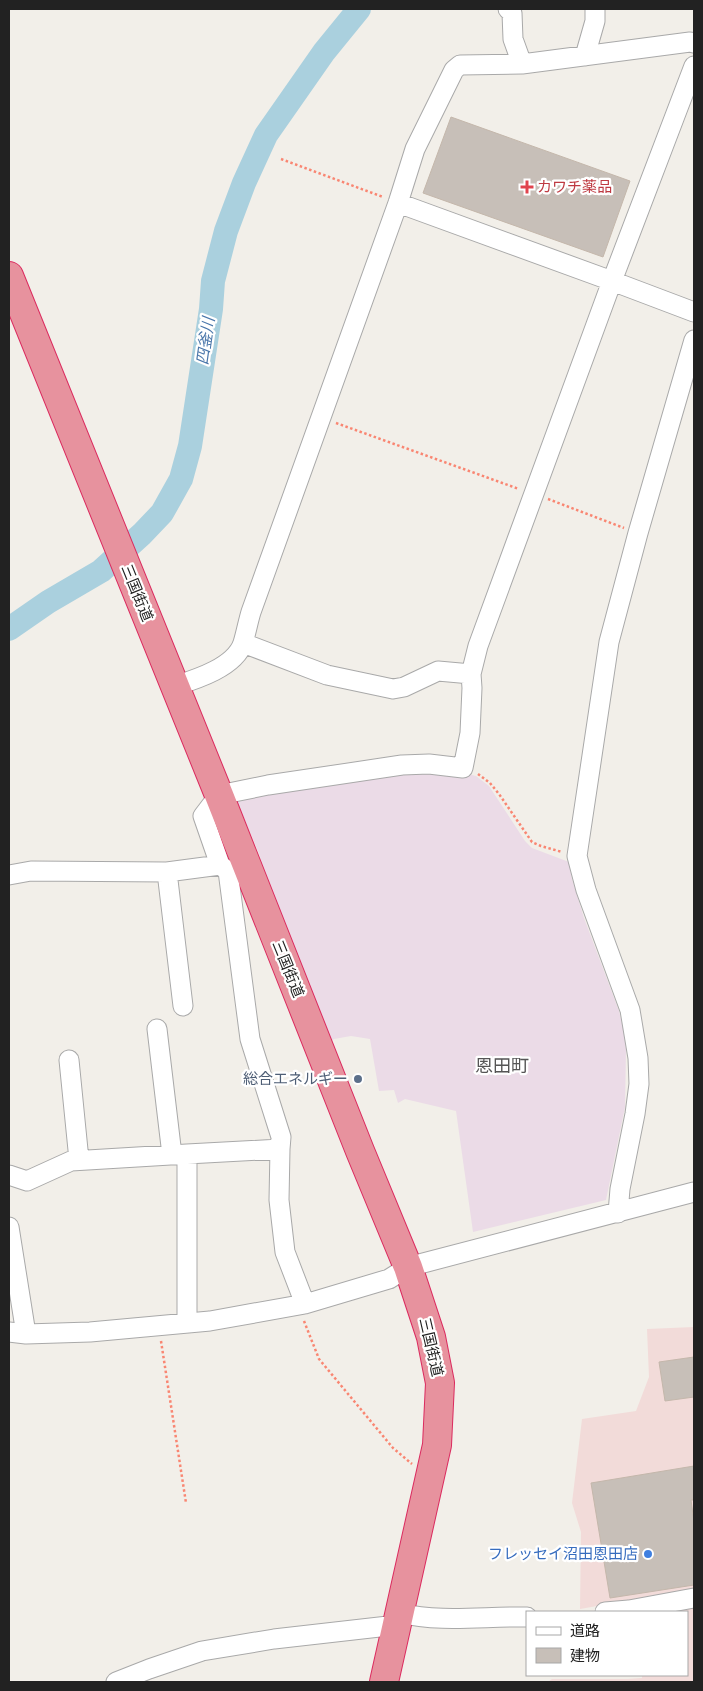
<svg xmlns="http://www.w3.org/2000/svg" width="703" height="1691" viewBox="0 0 703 1691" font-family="Overpass,'Noto Sans JP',sans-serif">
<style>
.commercial{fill:#f2dbd9}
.industrial{fill:#ebdbe7}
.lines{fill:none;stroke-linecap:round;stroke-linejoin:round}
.river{stroke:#aad0de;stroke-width:24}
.building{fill:#c7bfb8;stroke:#c4b7ab}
.minor-casing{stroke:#a9a9a9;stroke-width:21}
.highway-casing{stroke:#db2b5f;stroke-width:30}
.path{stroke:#f98672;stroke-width:2.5;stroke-dasharray:2.5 2.5;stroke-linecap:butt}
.minor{stroke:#fff;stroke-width:19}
.highway{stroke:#e7929e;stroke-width:28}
.health-dot{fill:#e0444e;stroke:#fff;stroke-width:2}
.service-dot{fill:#5c6f8a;stroke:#fff;stroke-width:2}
.shop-dot{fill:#3f7fe0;stroke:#fff;stroke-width:2}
.labels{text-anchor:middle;stroke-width:4.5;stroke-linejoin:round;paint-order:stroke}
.health-label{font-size:15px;fill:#be3a42;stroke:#fff;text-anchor:start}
.street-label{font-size:15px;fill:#222;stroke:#fff}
.service-label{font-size:15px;fill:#4e5e75;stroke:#fff;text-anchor:end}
.shop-label{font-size:15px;fill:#366cbe;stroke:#fff;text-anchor:end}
.water-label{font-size:16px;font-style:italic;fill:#4a76aa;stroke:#fff}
.quarter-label{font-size:18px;fill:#555;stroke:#fff}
</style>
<rect width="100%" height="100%" fill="#f2efe9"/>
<path class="commercial" d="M694,1327V1589L580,1609L581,1532L572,1503L582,1419L636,1411L649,1377L647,1329Z
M694,1607V1682H548L552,1679H628L642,1678V1675H687V1612H657Z"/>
<path class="industrial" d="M460,772L476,776L489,786L525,841L532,848L569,862L572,879L584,918L619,1011L623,1028L626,1049L625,1107L606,1200L473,1232L456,1111L405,1099L398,1103L394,1090L379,1091L370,1039L351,1036L334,1039L327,1044L263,893L260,856L238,804L232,795L343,776Z"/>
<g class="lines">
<path class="river" d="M9,629L48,602L101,571L142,534L162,513L181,479L190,446L211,309L213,281L226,231L244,183L266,135L324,52L359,9"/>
</g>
<path class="building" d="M451,117L630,181L603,257L423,193Z
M694,1357V1397L665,1401L659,1362Z
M694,1466V1500H691L694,1522V1585L610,1598L591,1483Z"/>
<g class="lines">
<g class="minor-casing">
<path id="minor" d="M508,9L512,13L513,39L522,64
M585,56L595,21V9
M398,203L612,281L694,312
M243,643L327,675L393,689L404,687L438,671L471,674
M175,686C197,679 235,667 243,643C246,633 248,622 251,612L398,203L415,149L454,70L460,65L522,64L690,42L694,43
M9,875L31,871L167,872
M183,1006L167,872L220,865L203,816L219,795L268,785L402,765L429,764L463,768L470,733L472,688L471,674L478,646L612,281L694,66
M157,1029L172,1155
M69,1060L79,1160
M280,1149L279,1200L285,1252L305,1304
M187,1154L280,1149L281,1137L250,1039L228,871L220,865
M9,1175L27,1181L71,1161L187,1154V1323
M618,1213L620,1189L635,1114L639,1084L638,1058L630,1010L586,890L577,856L609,642L638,533L694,340
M9,1227L26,1334
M9,1332L26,1334L90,1332L210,1321L305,1304L389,1279L408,1267L694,1192
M605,1612L629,1610L694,1598
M400,1613C441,1623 485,1616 527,1617
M116,1682L149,1669L202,1651L274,1639L397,1625"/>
</g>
<g class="highway-casing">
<path id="highway" d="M9,276L219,795L360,1151L408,1267L431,1337L440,1383L437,1445L384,1682"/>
</g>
<path class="path" d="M281,159L383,197
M336,423L519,489
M548,499L624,528
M478,774L490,783L499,794L532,842L541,846L562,852
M304,1321L319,1359L393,1448L412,1464
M161,1341L186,1503"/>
<use href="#minor" class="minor"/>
<use href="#highway" class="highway"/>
</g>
<path class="health-dot" d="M524.5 179.5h5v5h5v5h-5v5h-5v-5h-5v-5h5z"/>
<circle class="service-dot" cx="358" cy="1079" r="5"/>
<circle class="shop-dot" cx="648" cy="1554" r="5"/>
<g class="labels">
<g class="health-label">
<text x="537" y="192">カワチ薬品</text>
</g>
<g class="street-label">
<text transform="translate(137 593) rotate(68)" y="5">三国街道</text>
<text transform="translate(288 969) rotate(68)" y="5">三国街道</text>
<text transform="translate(431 1347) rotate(77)" y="5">三国街道</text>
</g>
<g class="service-label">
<text x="348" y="1084">総合エネルギー</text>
</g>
<g class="shop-label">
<text x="638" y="1559">フレッセイ沼田恩田店</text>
</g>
<g class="water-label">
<text transform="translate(205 341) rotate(-82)" y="6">四釜川</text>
</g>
<g class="quarter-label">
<text x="502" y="1072">恩田町</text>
</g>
</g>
<rect width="703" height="1691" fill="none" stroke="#222222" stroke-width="20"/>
<rect x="526" y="1611" width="162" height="65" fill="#ffffff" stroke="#a7a7a7"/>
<rect x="536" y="1627" width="25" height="8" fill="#ffffff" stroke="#a7a7a7"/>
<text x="570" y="1636" font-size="15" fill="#222222">道路</text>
<rect x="536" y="1648" width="25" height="15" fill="#c7bfb8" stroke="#a7a7a7"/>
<text x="570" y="1661" font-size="15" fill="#222222">建物</text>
</svg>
